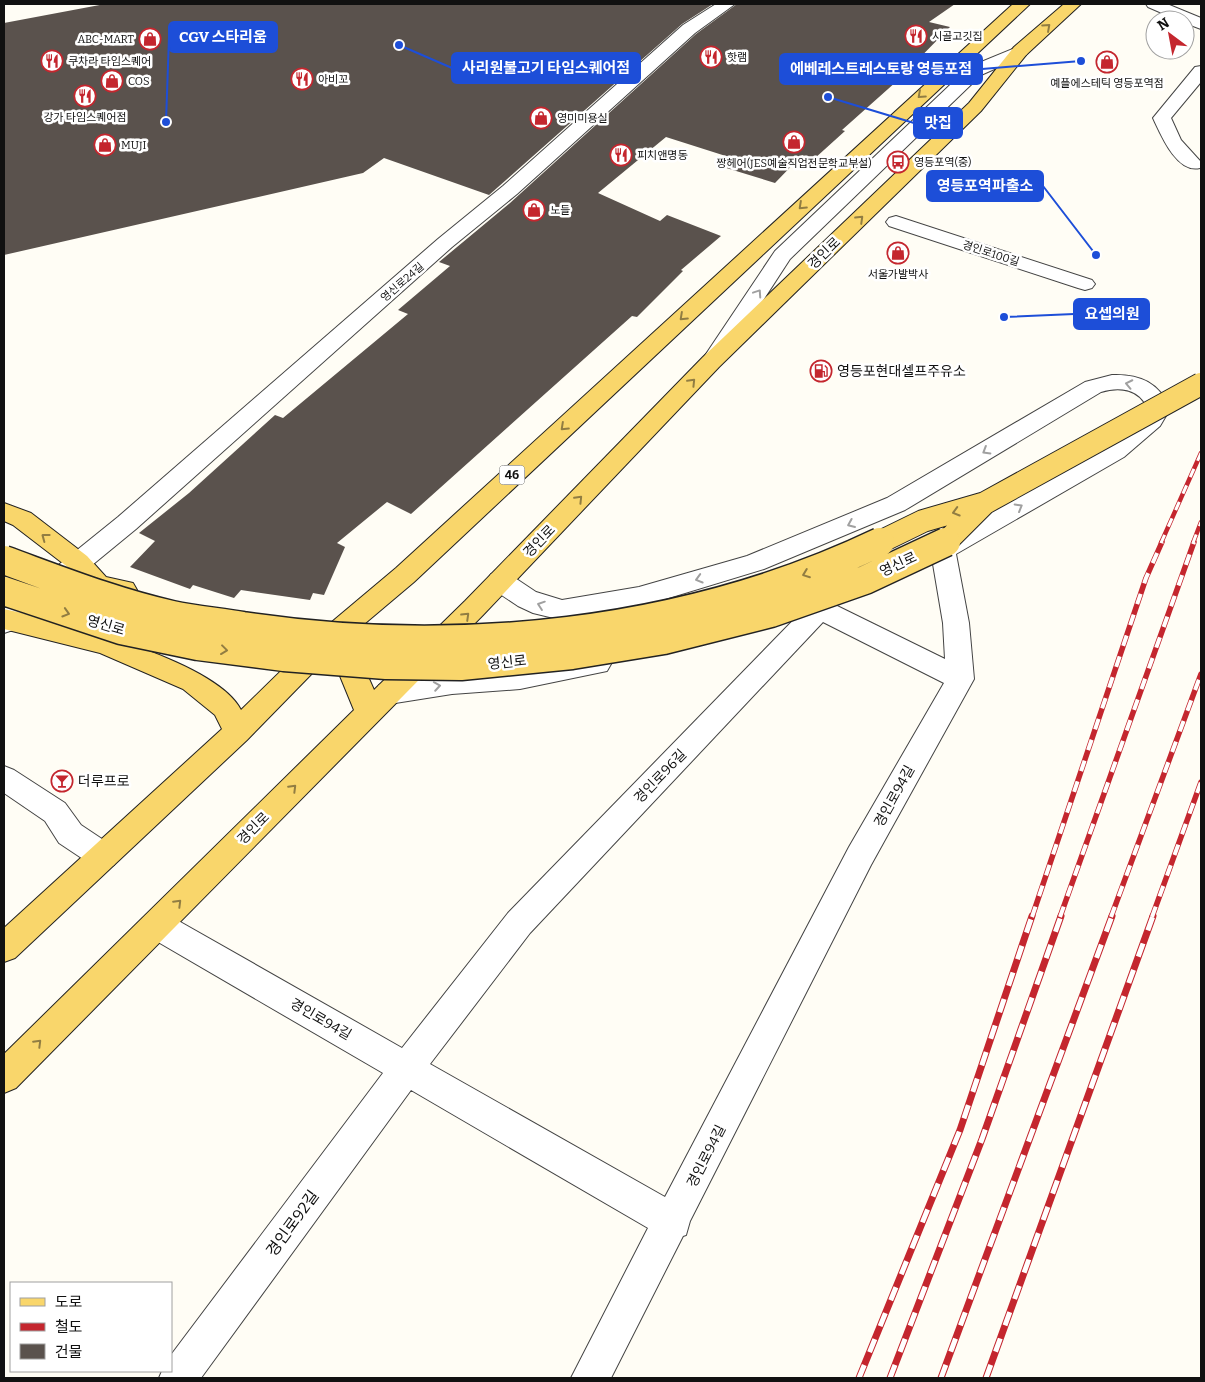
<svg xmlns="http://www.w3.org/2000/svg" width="1205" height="1382" viewBox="0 0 1205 1382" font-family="Bitter,'Noto Sans KR',serif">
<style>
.building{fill:#5a524d}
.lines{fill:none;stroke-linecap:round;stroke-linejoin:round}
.minor-casing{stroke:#444;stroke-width:2}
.major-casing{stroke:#222;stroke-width:2}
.minor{fill:#fff;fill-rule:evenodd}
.major{fill:#f9d66b;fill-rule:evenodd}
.rail-far2-casing{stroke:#c4262e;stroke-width:4.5}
.rail-far1-casing{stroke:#c4262e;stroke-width:5.5}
.rail-casing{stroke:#c4262e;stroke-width:7}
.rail-far2{stroke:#fff;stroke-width:3;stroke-dasharray:9;stroke-linecap:butt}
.rail-far1{stroke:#fff;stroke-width:4;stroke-dasharray:11;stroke-linecap:butt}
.rail{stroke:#fff;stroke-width:5;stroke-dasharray:14;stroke-linecap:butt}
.major-bridge-far1-casing{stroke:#222;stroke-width:24;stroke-linecap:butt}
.major-bridge-casing{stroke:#222;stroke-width:31;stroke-linecap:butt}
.major-bridge-far1{stroke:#f9d66b;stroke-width:22}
.major-bridge{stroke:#f9d66b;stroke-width:28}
.oneway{stroke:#917d42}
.oneway2{stroke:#a0a0a0}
.labels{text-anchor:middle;stroke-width:5;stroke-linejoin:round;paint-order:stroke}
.far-poi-label{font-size:11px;fill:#111;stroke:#fff;text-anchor:start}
.far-street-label{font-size:11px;fill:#111;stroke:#fff}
.shield{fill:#fff;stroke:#585858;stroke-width:1}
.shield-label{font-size:12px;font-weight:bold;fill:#111}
.street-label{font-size:14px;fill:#111;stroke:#fff}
.poi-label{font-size:14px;fill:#111;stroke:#fff;text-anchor:start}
.near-street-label{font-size:16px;fill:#111;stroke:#fff}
.leader{fill:none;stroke:#1d4ed8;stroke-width:2}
.callout-dot{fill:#1d4ed8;stroke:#fff;stroke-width:2}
.callout{fill:#1d4ed8;stroke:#1d4ed8;stroke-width:2}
.callout-label{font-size:15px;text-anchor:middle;font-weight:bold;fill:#fff}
</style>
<rect width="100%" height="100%" fill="#fffdf5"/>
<path class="building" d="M105,4H713L682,24L489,195L384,158L363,173L4,255V23Z
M737,4H955L929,22L950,27L897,81L842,130L845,131L814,159L802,155L775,183L723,167L732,158L666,137L598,193L660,221L667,215L721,236L681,270L683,271L637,317L632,316L411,514L387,502L337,543L345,547L324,595L313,593L310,600L241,590L234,598L193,585L190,589L130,567L155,541L139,533L189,493L275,415L283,418L408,314L398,310L450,266L439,262L510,203L696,34Z"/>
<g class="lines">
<g class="minor-casing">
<path id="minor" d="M716,4H735L695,33L517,194L452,247L136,529L13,630L4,633V609L118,517L438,239L503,186L683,25Z
M1146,4H1167L1201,18V29L1185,23V20H1178L1148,7Z
M1020,46L1026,47L1029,51L1026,55L981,75L790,259L723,362L715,364L707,362L704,357L775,251L969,67Z
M1201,66V82L1171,118L1181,140L1201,162L1200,168C1177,174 1161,135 1153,118L1195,67Z
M896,216L1092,280L1095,284L1092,288L1085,290L1078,288L889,226L886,222L889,218Z
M1112,375C1140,374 1160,383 1170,409L1160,426L1124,457L956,554L969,623L974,679L871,865L690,1221L686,1235L683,1236L611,1378H571L648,1228L411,1090L201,1378H159L162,1371H171V1355L383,1073L146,935L141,925L146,915L157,911L168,915L402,1048L508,913L811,602L820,599L829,602L945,659L943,623L933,564L925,561L921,555L925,549L1108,445L1143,416L1148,409C1140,389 1120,386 1101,392L905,510L764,569L639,607L562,620L533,613L518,606L491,588L487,581L491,574L500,572L509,574L536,592L562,600L639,587L747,556L887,498L1085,382ZM823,622L944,683L849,847L665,1197L430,1064L530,933Z
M597,654L607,657L611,664L607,671L520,689L452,694L389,704L379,701L375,693L379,685L389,682L452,672L520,667Z
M4,766L14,770L65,803L81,825L114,847L118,856L114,865L103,869L92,865L59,843L45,821L4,793Z"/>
</g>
<g class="major-casing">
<path id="major" d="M1013,4H1030L414,582L350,636L374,690L465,601L703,357L969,103L1014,47L1064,4H1081L1026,55L981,111L719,367L483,615L16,1088L4,1093V1054L354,710L331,654L247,740L15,958L4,962V928L222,729L215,715L183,689L100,653L4,629V609C58,621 216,660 241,710L327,626L396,568Z
M4,503L31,513L87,556L106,577L133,583L137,590L133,597L124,599L89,591L69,568L13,525L4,521Z"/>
</g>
<use href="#minor" class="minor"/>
<use href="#major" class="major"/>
<g class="rail-far2-casing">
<path id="rail-far2" d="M1161,543L1201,453
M1193,543L1201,522"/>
</g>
<g class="rail-far1-casing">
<path id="rail-far1" d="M1032,917L1146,578L1162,542
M1060,917L1194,542
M1111,917L1201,674
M1152,917L1201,782"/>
</g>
<g class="rail-casing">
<path id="rail" d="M859,1378L960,1130L1032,916
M890,1378L982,1139L1061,916
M941,1378L1112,916
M986,1378L1153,916"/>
</g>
<use href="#rail-far2" class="rail-far2"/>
<use href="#rail-far1" class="rail-far1"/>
<use href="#rail" class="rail"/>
<g class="major-bridge-far1-casing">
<path id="major-bridge-far1" d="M985,503L1201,384
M878,543L923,521L985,503L945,543"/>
</g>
<g class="major-bridge-casing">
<path id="major-bridge" d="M4,560C59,580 114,602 172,615C195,620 220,622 243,626C456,658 685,635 880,542
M4,591L121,630L198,646L284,657L386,665L461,666L572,655L664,640L771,613L865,580L946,542"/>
</g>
<use href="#major-bridge-far1" class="major-bridge-far1"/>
<use href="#major-bridge" class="major-bridge"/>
</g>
<defs><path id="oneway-chevron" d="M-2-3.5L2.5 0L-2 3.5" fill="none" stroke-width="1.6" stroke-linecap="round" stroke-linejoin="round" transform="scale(1.25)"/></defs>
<g class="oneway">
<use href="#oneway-chevron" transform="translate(1047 27) rotate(-42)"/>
<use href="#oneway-chevron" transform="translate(921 95) rotate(138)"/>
<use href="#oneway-chevron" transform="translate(802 206) rotate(137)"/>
<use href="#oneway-chevron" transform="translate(860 219) rotate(-44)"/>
<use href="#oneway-chevron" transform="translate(683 317) rotate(137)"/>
<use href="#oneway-chevron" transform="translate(692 382) rotate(-46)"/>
<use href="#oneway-chevron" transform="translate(564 427) rotate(137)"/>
<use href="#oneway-chevron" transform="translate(579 499) rotate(-46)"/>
<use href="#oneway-chevron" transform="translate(956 512) rotate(164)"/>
<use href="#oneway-chevron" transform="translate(45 537) rotate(-143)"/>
<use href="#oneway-chevron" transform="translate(806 574) rotate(159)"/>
<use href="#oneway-chevron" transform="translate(66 613) rotate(17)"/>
<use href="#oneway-chevron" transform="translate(466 616) rotate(-44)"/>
<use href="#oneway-chevron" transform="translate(224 650) rotate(7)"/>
<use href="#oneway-chevron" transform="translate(293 788) rotate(-45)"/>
<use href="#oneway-chevron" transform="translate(178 903) rotate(-45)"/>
<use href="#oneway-chevron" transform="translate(38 1043) rotate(-45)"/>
</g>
<g class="oneway2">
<use href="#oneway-chevron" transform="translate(758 293) rotate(-56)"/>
<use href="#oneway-chevron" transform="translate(1129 384) rotate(-168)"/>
<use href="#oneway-chevron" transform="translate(986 451) rotate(149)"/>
<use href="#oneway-chevron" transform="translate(1019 507) rotate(-30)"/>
<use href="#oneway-chevron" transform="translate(851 524) rotate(157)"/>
<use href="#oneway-chevron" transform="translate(699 579) rotate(164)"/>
<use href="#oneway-chevron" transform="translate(541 605) rotate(-161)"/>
<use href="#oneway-chevron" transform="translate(437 686) rotate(-9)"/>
</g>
<defs>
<g id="restaurant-ring" transform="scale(1.125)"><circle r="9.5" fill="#fff" stroke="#c4262e" stroke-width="1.5"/><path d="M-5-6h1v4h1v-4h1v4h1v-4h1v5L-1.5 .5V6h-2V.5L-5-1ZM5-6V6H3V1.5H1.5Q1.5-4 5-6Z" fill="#c4262e"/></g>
<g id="shop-ring" transform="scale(1.125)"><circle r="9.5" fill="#fff" stroke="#c4262e" stroke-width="1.5"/><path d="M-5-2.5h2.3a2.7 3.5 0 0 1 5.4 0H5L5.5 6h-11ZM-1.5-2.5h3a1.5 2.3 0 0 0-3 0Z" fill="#c4262e"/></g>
<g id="bus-ring" transform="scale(1.125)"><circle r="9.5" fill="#fff" stroke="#c4262e" stroke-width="1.5"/><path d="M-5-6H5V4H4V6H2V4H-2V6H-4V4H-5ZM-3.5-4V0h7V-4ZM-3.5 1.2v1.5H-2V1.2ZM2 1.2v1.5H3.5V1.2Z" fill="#c4262e"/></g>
<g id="fuel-ring" transform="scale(1.125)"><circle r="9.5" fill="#fff" stroke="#c4262e" stroke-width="1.5"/><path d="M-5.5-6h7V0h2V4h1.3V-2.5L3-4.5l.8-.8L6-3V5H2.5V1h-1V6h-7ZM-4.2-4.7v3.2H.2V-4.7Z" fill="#c4262e"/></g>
<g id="bar-ring" transform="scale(1.125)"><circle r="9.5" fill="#fff" stroke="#c4262e" stroke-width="1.5"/><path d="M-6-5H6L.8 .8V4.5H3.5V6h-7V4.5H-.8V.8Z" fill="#c4262e"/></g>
</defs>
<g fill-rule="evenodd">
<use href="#restaurant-ring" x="916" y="36"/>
<use href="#shop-ring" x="150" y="39"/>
<use href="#restaurant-ring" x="711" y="57"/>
<use href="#restaurant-ring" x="52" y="61"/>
<use href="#shop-ring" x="1107" y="62"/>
<use href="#restaurant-ring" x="302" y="79"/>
<use href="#shop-ring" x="112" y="81"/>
<use href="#restaurant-ring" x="85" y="96"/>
<use href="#shop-ring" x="541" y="118"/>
<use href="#shop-ring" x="794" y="142"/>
<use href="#shop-ring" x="105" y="145"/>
<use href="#restaurant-ring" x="621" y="155"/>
<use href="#bus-ring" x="898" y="162"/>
<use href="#shop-ring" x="534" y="210"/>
<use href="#shop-ring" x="898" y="253"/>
<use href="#fuel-ring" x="821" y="371"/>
<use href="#bar-ring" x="62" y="781"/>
</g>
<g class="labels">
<g class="far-poi-label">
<text x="932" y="40">시골고깃집</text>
<text x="134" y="43" text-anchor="end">ABC-MART</text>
<text x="727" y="61">핫램</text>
<text x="68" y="65">쿠차라 타임스퀘어</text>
<text x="318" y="83">아비꼬</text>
<text x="128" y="85">COS</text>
<text x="1107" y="87" text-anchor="middle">예플에스테틱 영등포역점</text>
<text x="85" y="121" text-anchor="middle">강가 타임스퀘어점</text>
<text x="557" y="122">영미미용실</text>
<text x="121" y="149">MUJI</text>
<text x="637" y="159">피치앤명동</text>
<text x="914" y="166">영등포역(중)</text>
<text x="794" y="167" text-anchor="middle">짱헤어(JES예술직업전문학교부설)</text>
<text x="550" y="214">노들</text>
<text x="898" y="278" text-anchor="middle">서울가발박사</text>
</g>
<g class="far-street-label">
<text transform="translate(991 253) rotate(18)" y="4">경인로100길</text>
<text transform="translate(402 282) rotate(-41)" y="4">영신로24길</text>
</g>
<rect class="shield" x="499.5" y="465.5" width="25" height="19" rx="4"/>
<g class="shield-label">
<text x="512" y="479">46</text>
</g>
<g class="street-label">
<text transform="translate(824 253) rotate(-44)" y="5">경인로</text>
<text transform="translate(539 541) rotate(-46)" y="5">경인로</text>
<text transform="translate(898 564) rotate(-25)" y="5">영신로</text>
<text transform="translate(106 625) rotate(16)" y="5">영신로</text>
<text transform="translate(507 662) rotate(-6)" y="5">영신로</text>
<text transform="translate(660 776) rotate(-46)" y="5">경인로96길</text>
<text transform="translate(894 796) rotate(-61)" y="5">경인로94길</text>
<text transform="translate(253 828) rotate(-45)" y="5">경인로</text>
<text transform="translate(321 1019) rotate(30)" y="5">경인로94길</text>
<text transform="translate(706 1156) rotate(-63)" y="5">경인로94길</text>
</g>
<g class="poi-label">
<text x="837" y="376">영등포현대셀프주유소</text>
<text x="78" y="786">더루프로</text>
</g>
<g class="near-street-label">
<text transform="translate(292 1223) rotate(-54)" y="6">경인로92길</text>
</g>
</g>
<path class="leader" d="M166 122L169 37M399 45L452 68M1081 61L982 69M828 97L914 123M1096 255L1043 186M1004 317L1074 314"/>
<g class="callout-dot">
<circle cx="166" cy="122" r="5"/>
<circle cx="399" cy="45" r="5"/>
<circle cx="1081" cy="61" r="5"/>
<circle cx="828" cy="97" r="5"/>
<circle cx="1096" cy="255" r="5"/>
<circle cx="1004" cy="317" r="5"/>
</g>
<g class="callout">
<rect x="169" y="22" width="108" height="30" rx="5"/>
<rect x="452" y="53" width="188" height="30" rx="5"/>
<rect x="780" y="54" width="202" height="30" rx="5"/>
<rect x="914" y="108" width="48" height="30" rx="5"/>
<rect x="927" y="171" width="116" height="30" rx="5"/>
<rect x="1074" y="299" width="75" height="30" rx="5"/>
</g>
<g class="callout-label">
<text x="223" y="42">CGV 스타리움</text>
<text x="546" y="73">사리원불고기 타임스퀘어점</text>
<text x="881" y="74">에베레스트레스토랑 영등포점</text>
<text x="938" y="128">맛집</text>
<text x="985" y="191">영등포역파출소</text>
<text x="1112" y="319">요셉의원</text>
</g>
<rect width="1205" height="1382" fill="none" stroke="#111111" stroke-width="10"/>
<rect x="10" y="1282" width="162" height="90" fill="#ffffff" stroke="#a0a0a0"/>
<rect x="20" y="1298" width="25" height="8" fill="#f9d66b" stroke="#a0a0a0"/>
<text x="55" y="1307" font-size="15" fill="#111111">도로</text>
<rect x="20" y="1323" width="25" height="8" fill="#c4262e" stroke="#a0a0a0"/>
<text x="55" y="1332" font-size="15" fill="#111111">철도</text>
<rect x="20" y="1344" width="25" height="15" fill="#5a524d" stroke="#a0a0a0"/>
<text x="55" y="1357" font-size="15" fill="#111111">건물</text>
<g transform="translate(1170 35) rotate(328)"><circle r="24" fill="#ffffff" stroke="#a0a0a0"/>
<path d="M0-4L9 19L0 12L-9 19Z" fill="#c4262e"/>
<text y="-8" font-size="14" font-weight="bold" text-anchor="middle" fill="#111111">N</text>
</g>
</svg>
